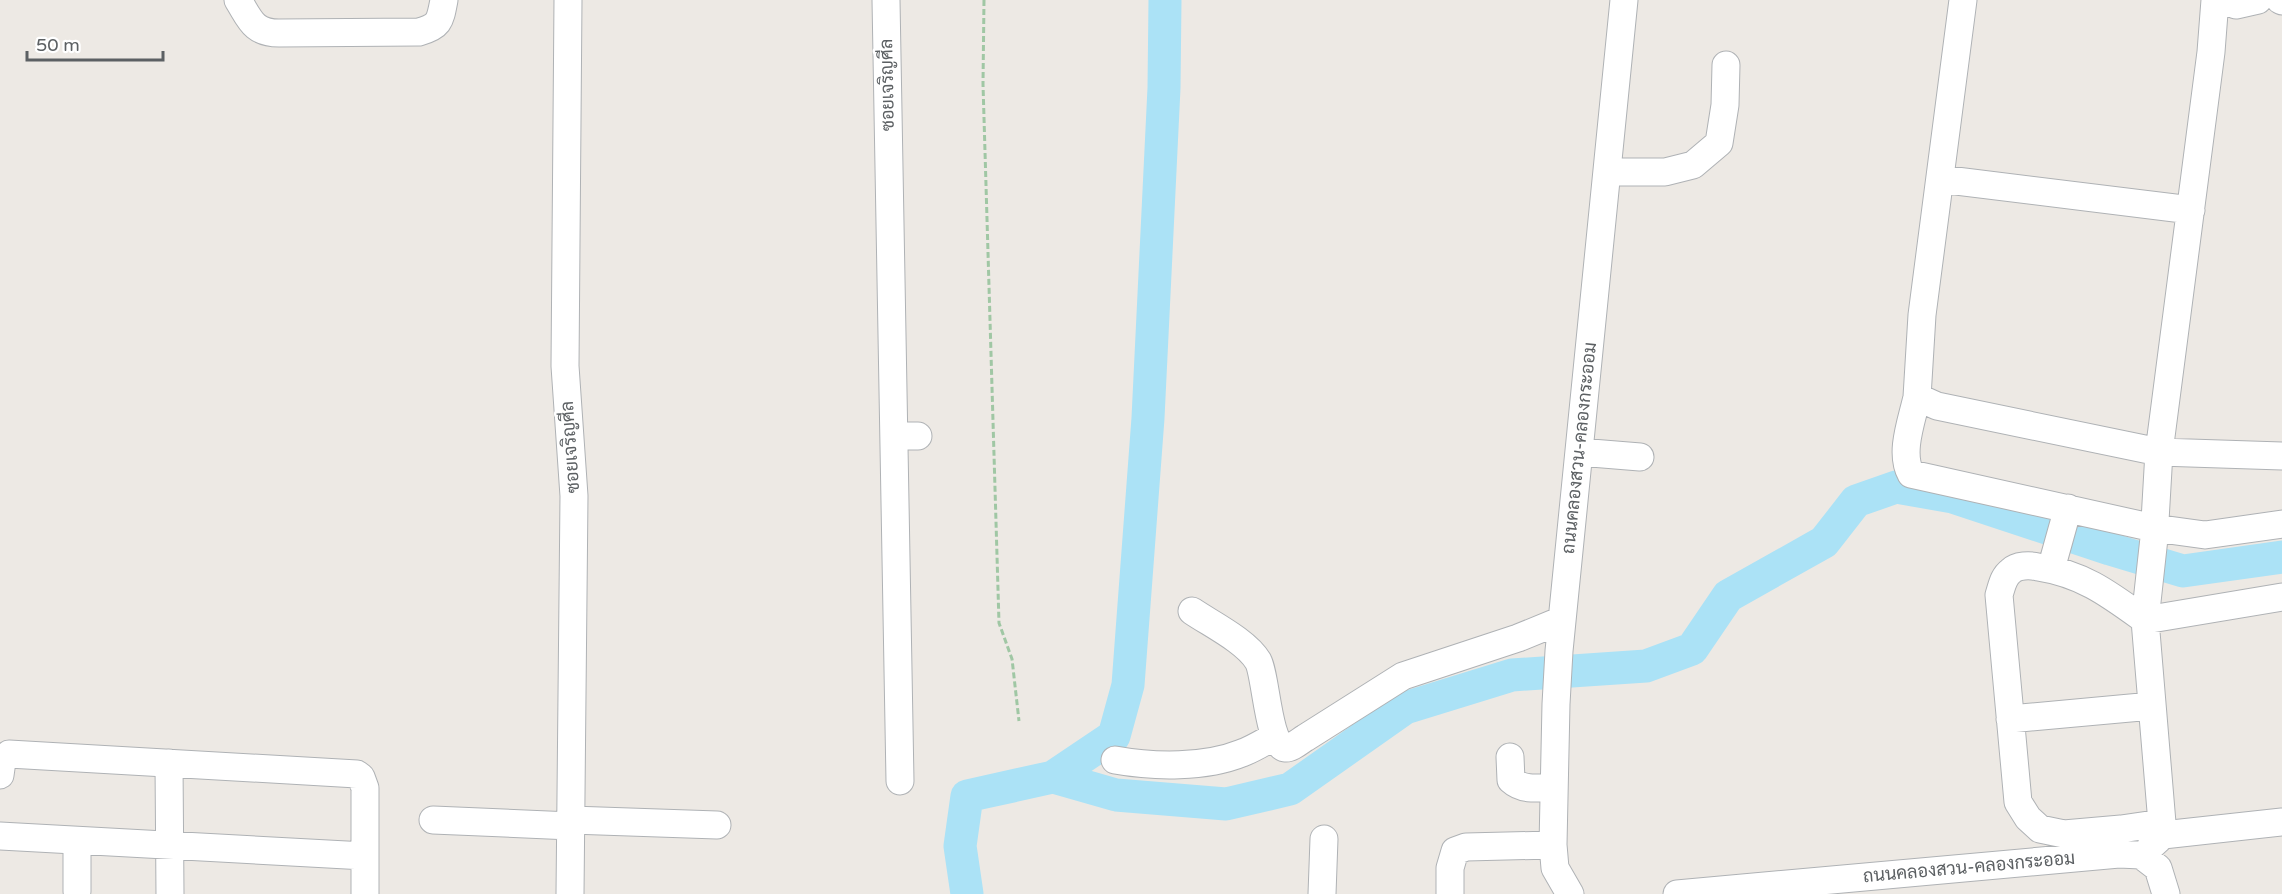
<svg xmlns="http://www.w3.org/2000/svg" width="2282" height="894" viewBox="0 0 2282 894" font-family="'Varela Round',Sarabun,sans-serif">
<style>
.lines{fill:none;stroke-linecap:round;stroke-linejoin:round}
.river{stroke:#abe2f6;stroke-width:33}
.minor-casing{stroke:#afb2b5;stroke-width:29}
.path{stroke:#a0c7a4;stroke-width:3;stroke-dasharray:6 3;stroke-linecap:butt}
.minor{stroke:#fff;stroke-width:27}
.labels{text-anchor:middle;stroke-width:5;stroke-linejoin:round;paint-order:stroke}
.street-label{font-size:18px;fill:#5c6063;stroke:#fff}
</style>
<rect width="100%" height="100%" fill="#ede9e4"/>
<g class="lines">
<path class="river" d="M1053,777L1116,795L1226,804L1290,789L1405,708L1512,675L1646,666L1692,649L1728,596L1824,542L1856,501L1896,487L1953,497L2110,549L2183,571L2282,557
M967,894L960,846L967,796L1053,777L1114,736L1128,685L1148,418L1164,88L1165,0"/>
<g class="minor-casing">
<path id="minor" d="M238,0C250,19 253,33 279,33L419,32C440,26 440,21 444,0
M568,0L565,366L574,496L570,894
M886,0L900,781
M1963,0L1922,315L1917,397L1937,406L2159,452L2154,538L2145,620L2163,835
M2215,0L2211,52L2159,452L2282,456
M2224,0L2236,5L2258,0
M2280,0L2282,1
M1607,172H1665L1693,165L1719,143L1725,105L1726,65
M1940,179L2191,210
M1917,397C1912,420 1899,453 1911,474L2154,528L2205,535L2282,524
M894,436H918
M1579,452L1640,457
M2051,569L2068,508
M1192,611C1211,624 1246,641 1258,661C1266,675 1268,745 1285,748C1291,749 1300,741 1305,738L1403,676L1518,638L1562,620
M2010,719L2152,706
M1510,757L1511,780C1523,791 1539,788 1554,787
M1115,760C1154,767 1205,768 1242,753C1253,749 1264,742 1275,736
M169,763L170,894
M0,775L2,761L9,754L357,774L361,777L365,788V894
M433,820L571,826
M571,820L717,825
M2162,823L2121,829L2064,834L2040,829L2028,818L2018,802L1999,595C2002,586 2003,577 2011,571C2017,565 2030,565 2038,567C2083,574 2109,594 2145,620L2282,597
M0,836L365,856
M2151,846L2163,835L2282,822
M77,891V841
M1322,894L1324,839
M1450,894V868L1455,851L1466,847L1553,845
M1570,894L1555,868L1553,845L1556,704L1559,651L1624,0
M1677,894L2119,854L2141,855L2158,868L2166,894"/>
</g>
<path class="path" d="M984,0L983,84L999,623L1012,659L1019,721"/>
<use href="#minor" class="minor"/>
</g>
<g class="labels">
<g class="street-label">
<text transform="translate(887 85) rotate(-91)" y="6">ซอยเจริญศีล</text>
<text transform="translate(570 447) rotate(-94)" y="6">ซอยเจริญศีล</text>
<text transform="translate(1579 448) rotate(-84)" y="6">ถนนคลองสวน-คลองกระออม</text>
<text transform="translate(1969 867) rotate(-5)" y="6">ถนนคลองสวน-คลองกระออม</text>
</g>
</g>
<path d="M27 51v9h136v-9" fill="none" stroke="#5c6063" stroke-width="3"/>
<text x="36" y="51" font-size="18" fill="#5c6063" stroke="#ffffff" stroke-width="4.5" paint-order="stroke">50 m</text>
</svg>
